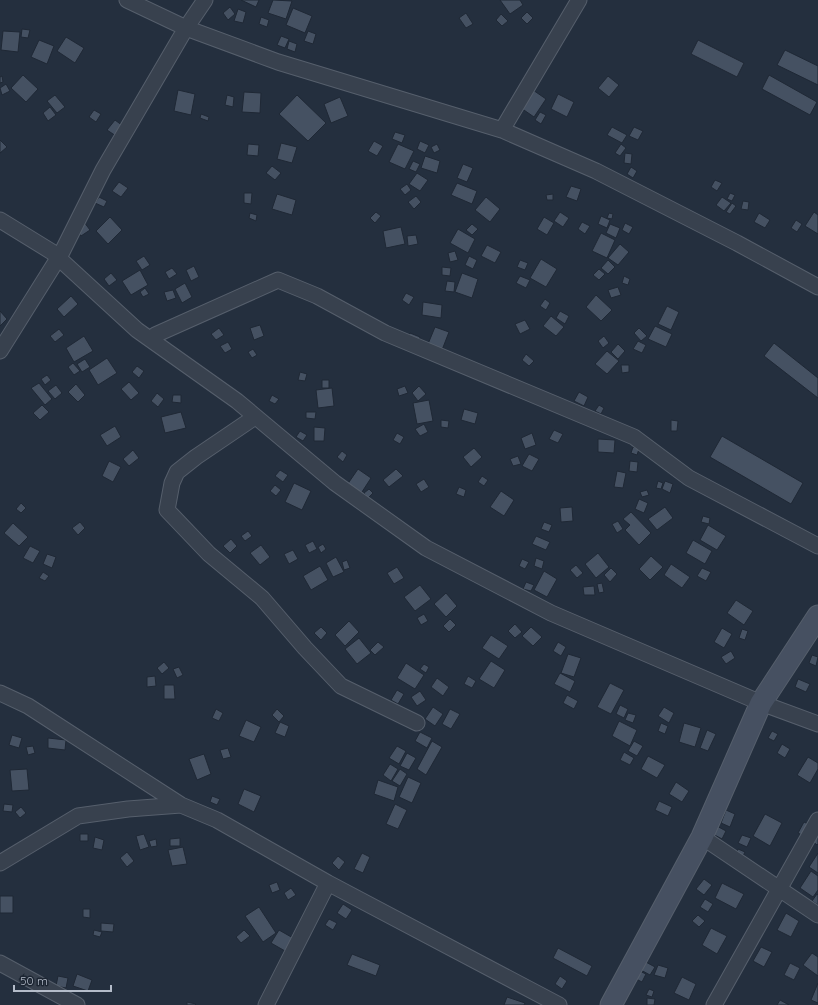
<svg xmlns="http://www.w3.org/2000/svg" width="818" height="1005" viewBox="0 0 818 1005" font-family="Quicksand,sans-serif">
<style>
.building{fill:#455162;stroke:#1f2835}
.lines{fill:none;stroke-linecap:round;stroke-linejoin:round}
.street-casing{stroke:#565f6c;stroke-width:17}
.secondary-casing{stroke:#565f6c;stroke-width:23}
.street{stroke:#38414e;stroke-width:15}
.secondary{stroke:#465061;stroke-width:21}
</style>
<rect width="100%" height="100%" fill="#242f3e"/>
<path class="building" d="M241,0H259L256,7Z
M273,0L292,1L286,19L268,13Z
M500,0H520L523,5L510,14Z
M230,7L235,14L228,20L223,13Z
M293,8L312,16L305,33L286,25Z
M238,9L246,12L243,23L234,21Z
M527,12L533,18L527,24L521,18Z
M466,13L473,24L466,28L459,18Z
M501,14L508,21L502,26L496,20Z
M261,17L269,20L267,27L259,24Z
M22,29L30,30L28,38L21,37Z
M3,31L20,32L18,52L1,50Z
M308,31L316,34L313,44L304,41Z
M281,36L289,39L285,48L277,45Z
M66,37L84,48L75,63L57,51Z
M39,40L54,46L47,64L31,57Z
M698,40L744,63L737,77L691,54Z
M289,41L297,44L295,52L287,49Z
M785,50L818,66V85L777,65Z
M23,75L38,89L26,102L11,88Z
M769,75L817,102L810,115L762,89Z
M2,76L3,82L0,83V77Z
M608,76L619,85L609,97L598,88Z
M6,84L10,91L2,95L0,88Z
M178,90L195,94L191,115L174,111Z
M533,90L546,99L534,117L521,108Z
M244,92L261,93L260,113L242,112Z
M558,94L574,102L567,117L551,109Z
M55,95L65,107L57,113L47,101Z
M227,95L234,97L233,107L225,105Z
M297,95L326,123L308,141L279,114Z
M340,97L348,116L331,123L324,104Z
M50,107L56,115L48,121L43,113Z
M94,110L101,114L96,122L89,117Z
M540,112L546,115L541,124L535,120Z
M201,114L209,117L208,121L200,118Z
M115,120L123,126L116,136L107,130Z
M612,127L627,135L622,143L607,135Z
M634,127L643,131L638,140L629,136Z
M395,132L405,135L402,143L392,139Z
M0,140L7,147L0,153Z
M374,141L383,146L377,156L368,151Z
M420,141L429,145L425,153L417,149Z
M281,143L297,147L292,163L277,159Z
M248,144L259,145L258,156L247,155Z
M398,144L414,151L405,169L389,162Z
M437,144L440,150L434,153L431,147Z
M621,144L626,148L620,156L615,153Z
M625,153L632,154L631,164L624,163Z
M425,156L440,161L437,173L421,168Z
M413,161L420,164L416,172L409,169Z
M463,164L473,168L467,182L457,178Z
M272,166L281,173L275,180L266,173Z
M631,167L637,171L633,178L627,174Z
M417,173L428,180L420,191L409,184Z
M715,180L722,183L717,191L711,187Z
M119,182L128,188L121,197L112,191Z
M457,183L477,191L472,204L451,195Z
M407,184L411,190L405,195L400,189Z
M571,186L581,189L577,201L566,197Z
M244,193H252L251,204L244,203Z
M730,193L735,195L732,201L727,199Z
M277,194L296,200L292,215L272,209Z
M553,194V200H547L546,195Z
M416,196L421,202L414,209L408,202Z
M99,197L107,201L104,207L95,203Z
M486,197L500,209L490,222L475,210Z
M722,197L731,203L724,211L716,205Z
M743,201L749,202L748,210L741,209Z
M732,203L736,206L730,214L726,212Z
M376,212L381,216L375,223L370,218Z
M560,212L569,218L563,227L554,221Z
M814,212L818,215V234L805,226Z
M250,213L257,215L256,221L249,218Z
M609,213L613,214L612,219L607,218Z
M759,213L770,220L765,228L754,222Z
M601,216L610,220L607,228L598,224Z
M110,217L122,230L108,244L96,231Z
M544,217L554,223L547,235L537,229Z
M796,220L802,224L797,232L791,228Z
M84,222L90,230L81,236L75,228Z
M582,222L590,226L585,234L578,229Z
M625,223L633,227L629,234L622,230Z
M472,224L478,229L472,235L466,230Z
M610,224L620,228L616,238L606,233Z
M401,227L405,244L386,248L383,231Z
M458,229L475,239L468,253L450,243Z
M601,233L615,240L607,258L592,251Z
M416,235L418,244L408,246L407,236Z
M620,244L629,252L618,265L608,258Z
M487,245L501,252L495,263L481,256Z
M455,251L458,260L450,262L448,253Z
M144,256L150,265L142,270L136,261Z
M469,256L477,260L473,269L465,265Z
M541,259L557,269L546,287L530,278Z
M520,260L528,263L525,270L517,267Z
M608,260L615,267L608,274L601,268Z
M194,266L199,277L191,281L186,270Z
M442,267L451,268L450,276L442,275Z
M172,268L177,274L169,279L165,272Z
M599,269L605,274L599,280L593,275Z
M140,270L148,285L131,295L122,281Z
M111,273L117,280L109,286L104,279Z
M462,273L478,279L472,298L455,292Z
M520,276L530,280L526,288L516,283Z
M624,276L630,279L628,285L622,283Z
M447,281L455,282L454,292L445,291Z
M185,283L192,297L182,303L175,289Z
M618,287L621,295L611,298L608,290Z
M145,288L149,294L143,297L140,292Z
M173,290L176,298L167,301L164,292Z
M406,293L414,297L409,305L402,300Z
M596,295L612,310L601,321L586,307Z
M71,296L78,304L64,317L57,309Z
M545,299L550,303L546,310L540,306Z
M423,302L442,305L441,318L422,315Z
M667,306L679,312L671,330L658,324Z
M0,311L7,319L0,326Z
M560,311L569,316L565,324L556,318Z
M551,316L564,327L556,336L543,326Z
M525,320L530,329L520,334L515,324Z
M260,325L264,336L254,340L250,328Z
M655,326L672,334L666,347L648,339Z
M435,327L449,332L442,350L428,344Z
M219,328L224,335L216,340L211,334Z
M639,328L647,336L641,341L634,333Z
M59,329L64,335L55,342L50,336Z
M410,333L420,337L418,343L408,340Z
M84,336L93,351L74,362L66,348Z
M604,336L609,343L603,348L598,341Z
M638,341L646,345L642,353L633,349Z
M228,342L232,349L225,353L220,346Z
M774,343L818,378V398L764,356Z
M618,344L625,351L618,359L611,352Z
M253,349L257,355L252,358L248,352Z
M607,351L619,361L607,374L595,364Z
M526,354L534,361L529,366L522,360Z
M107,358L117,373L98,385L89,370Z
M85,359L90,367L82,372L77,364Z
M73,363L80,371L74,375L68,367Z
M621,365H629V372L622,373Z
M137,366L144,371L139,378L132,372Z
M300,372L307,374L305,381L298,380Z
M47,375L51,380L45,385L41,379Z
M322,380H329V388H322Z
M129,382L139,393L131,400L121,389Z
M39,383L52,399L45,405L31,388Z
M76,384L85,395L78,402L68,392Z
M56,385L62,393L55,399L48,391Z
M405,386L408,393L399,396L397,389Z
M419,386L426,394L418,401L412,393Z
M332,388L334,406L318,408L316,390Z
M579,392L588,397L584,406L574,401Z
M157,393L164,399L158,407L151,401Z
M173,395H181V403L172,402Z
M272,395L279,399L275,404L269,401Z
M429,400L433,421L417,424L413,403Z
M42,405L49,412L40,420L33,413Z
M599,405L604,408L601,414L595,411Z
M464,409L478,413L475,424L461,420Z
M181,412L186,428L165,433L161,417Z
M306,412H316L315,419L306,418Z
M441,420L449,421L448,428L441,427Z
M671,420L678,421L677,431H671Z
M424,424L428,432L420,436L415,429Z
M115,426L121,437L107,446L100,435Z
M314,427L325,428L324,441H314Z
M554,430L563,434L558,443L549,439Z
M300,431L307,435L303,441L296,437Z
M397,433L404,437L400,444L393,440Z
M532,433L536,445L525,449L521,438Z
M722,436L803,483L791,504L710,457Z
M598,439L615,440L614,453L598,452Z
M633,447L639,449L637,455L631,453Z
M474,448L482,457L471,467L463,457Z
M133,450L139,458L129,466L123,459Z
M342,451L347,455L343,462L337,457Z
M529,454L539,459L532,471L522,466Z
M518,456L521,464L513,466L510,459Z
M109,461L121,467L113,482L102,476Z
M630,461L638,462L637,472L629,471Z
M358,469L371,478L360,495L347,485Z
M396,469L403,476L389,487L383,480Z
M280,470L288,475L283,482L275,476Z
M617,471L626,473L623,488L614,487Z
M482,476L488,480L484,486L478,482Z
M424,479L429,487L421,492L416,484Z
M658,481L663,483L661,489L656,488Z
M665,481L673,484L670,493L662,489Z
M294,483L311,491L302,510L285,502Z
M275,485L281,490L276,496L270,491Z
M459,487L466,490L464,497L456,494Z
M369,489L373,493L368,498L364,493Z
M647,490L649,495L642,497L640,492Z
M501,491L514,500L504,516L490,507Z
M639,499L648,503L644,513L635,509Z
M21,503L26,508L21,513L16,509Z
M572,507L573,521L561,522L560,508Z
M665,507L673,518L657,530L648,519Z
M631,512L651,533L639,545L625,530L630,525L623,519Z
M703,516L710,518L709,524L701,522Z
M618,521L623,529L617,533L612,524Z
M80,522L85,528L78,535L72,528Z
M544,522L552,525L549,532L541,529Z
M13,523L28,537L19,546L4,533Z
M708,525L726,536L717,550L700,540Z
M248,531L252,536L245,541L241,536Z
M536,536L550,542L546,550L532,544Z
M231,539L237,546L230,553L223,546Z
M693,540L712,551L705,564L686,553Z
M313,541L317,549L309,553L305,545Z
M323,544L326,549L321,553L318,547Z
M261,545L270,557L260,565L250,553Z
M30,546L40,551L33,563L23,558Z
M293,550L298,559L289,564L284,554Z
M598,553L609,567L596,578L585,564Z
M47,554L56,557L52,568L43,564Z
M651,556L663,567L650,580L639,569Z
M336,557L344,572L333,577L326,563Z
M536,558L544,561L542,569L534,566Z
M522,559L529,562L525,569L519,566Z
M347,560L350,568L344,570L342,562Z
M671,564L690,577L682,588L664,575Z
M576,565L583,573L577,578L570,570Z
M320,566L328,580L311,590L303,576Z
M397,567L404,578L394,584L387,573Z
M611,568L617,574L610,582L604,575Z
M702,568L711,572L706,581L697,576Z
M544,571L557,579L547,597L534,590Z
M43,572L49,576L45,581L39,578Z
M526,582L534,585L531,591L523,589Z
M602,583L604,592L599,593L597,584Z
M420,585L431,599L415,611L404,597Z
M594,586L595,595H584L583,587Z
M446,593L457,606L446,617L434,604Z
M736,600L753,611L744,625L727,613Z
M424,614L428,621L421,625L417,618Z
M450,619L456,625L449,632L443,626Z
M349,621L359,632L345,646L335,635Z
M515,624L522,632L515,638L508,631Z
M321,627L327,633L321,640L314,633Z
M531,627L542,637L533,646L522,636Z
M722,628L732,634L724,648L714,642Z
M742,629L748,631L745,640L739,638Z
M491,635L508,646L499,659L482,648Z
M359,638L371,653L357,664L345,649Z
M378,642L384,647L375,655L370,650Z
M558,642L566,647L561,656L553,651Z
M731,651L735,658L726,664L721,657Z
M568,654L581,658L574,677L561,673Z
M812,655L818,657L816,666L809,663Z
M491,661L505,670L494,688L479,679Z
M164,662L169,668L162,674L157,668Z
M406,663L424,675L415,689L397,678Z
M424,664L429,667L426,673L420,669Z
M179,667L183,675L177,678L173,669Z
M560,673L575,681L570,692L554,684Z
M155,676L156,686L147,687V677Z
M468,676L476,681L472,688L464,684Z
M437,678L449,687L443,696L431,687Z
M798,679L810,684L806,692L795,687Z
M610,683L624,690L611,714L597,707Z
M164,685H174L175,699H164Z
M397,690L404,694L398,704L391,700Z
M420,691L426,700L417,706L411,697Z
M567,695L578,701L574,709L563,703Z
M620,705L628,709L624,718L616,714Z
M433,707L443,714L435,726L425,719Z
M664,707L674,713L669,723L658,716Z
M216,709L223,713L219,721L212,718Z
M277,709L284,716L279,722L272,715Z
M450,709L460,714L451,729L442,724Z
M628,713L636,715L633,723L625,720Z
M246,720L261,727L254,742L239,736Z
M619,721L637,730L630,746L612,736Z
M280,722L289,726L285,737L275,733Z
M661,723L668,726L665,734L658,731Z
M684,723L701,728L695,747L679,742Z
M707,730L716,734L708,751L700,748Z
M772,731L778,734L774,741L768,738Z
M420,732L432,738L427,748L415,741Z
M12,735L22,738L19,748L9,745Z
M48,738L66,740L65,750L48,748Z
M432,741L442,747L426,775L417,769Z
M634,741L643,746L637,756L628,751Z
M782,744L790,749L785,758L777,753Z
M33,746L35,753L28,755L26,747Z
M397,746L406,751L399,764L389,758Z
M228,748L231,757L223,759L220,750Z
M624,752L634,758L630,765L620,760Z
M407,753L416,758L409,770L400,766Z
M204,754L211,774L197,780L189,759Z
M648,756L665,765L657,778L641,769Z
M808,757L818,763V769L810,783L797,775Z
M390,764L398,769L391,781L383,775Z
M27,769L29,790L12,791L10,770Z
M400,769L407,774L400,786L392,781Z
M408,777L421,783L412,803L399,797Z
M378,780L398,787L394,801L374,794Z
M676,782L689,791L682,802L669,794Z
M244,789L261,796L254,812L238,804Z
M212,796L220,799L217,805L210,802Z
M659,801L672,807L668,816L655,810Z
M4,804L13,805L12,812L3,811Z
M395,804L407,810L398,829L386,824Z
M21,807L26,813L20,818L15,812Z
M726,810L735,814L730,827L721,823Z
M765,814L782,823L770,846L753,836Z
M804,822L812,826L806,837L798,833Z
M715,825L726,831L722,839L711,833Z
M815,833L818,836V844L817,845L810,839Z
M80,834H88V841H80Z
M144,834L149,847L140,850L136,836Z
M742,835L751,838L747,847L738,843Z
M95,837L104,840L102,850L93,848Z
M180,838V846H170V839Z
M156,839L157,846L151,847L149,841Z
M183,847L187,864L172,866L168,850Z
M738,849L745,852L742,858L736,855Z
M127,852L134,861L127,867L120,858Z
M362,853L370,857L363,873L354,869Z
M818,853V873L809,867Z
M338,856L345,862L339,870L332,863Z
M811,871L818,876V890L813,897L800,888Z
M704,879L712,885L704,895L696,889Z
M277,882L280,890L272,893L269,885Z
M722,883L744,894L736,909L715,898Z
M291,888L296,895L288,900L284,893Z
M817,894L818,895V905L812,901Z
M0,896H13V913H0Z
M705,899L713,904L708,912L700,907Z
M343,904L352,910L346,919L337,913Z
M259,907L276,933L263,942L245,916Z
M83,909H90V918L83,917Z
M786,913L799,921L791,937L777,930Z
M698,915L705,921L699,927L692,921Z
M329,919L337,923L333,930L325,925Z
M101,923L114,924L113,932L101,931Z
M711,928L727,936L717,954L702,945Z
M94,930L102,932L100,937L93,935Z
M244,930L250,936L241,943L236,937Z
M279,930L293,938L285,951L271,943Z
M761,947L772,952L764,967L753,961Z
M558,948L592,966L587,976L553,958Z
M812,953L818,957V976L803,965Z
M352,954L380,965L376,976L347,965Z
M644,961L655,967L650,975L639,969Z
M790,963L800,968L794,980L784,975Z
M658,965L668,968L665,978L654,975Z
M637,970L646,974L642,982L634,978Z
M77,974L92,980L88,991L73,986Z
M58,976L68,978L66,988L56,986Z
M560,976L567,981L562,989L555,984Z
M682,977L696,984L689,1000L674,993Z
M818,983V1003L811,1000Z
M649,989L654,991L652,997L646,995Z
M507,997L525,1003L524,1005H504Z
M647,998L655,999L654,1005H647Z
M780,1000L789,1005H777Z
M187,1002L196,1004L195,1005H187Z"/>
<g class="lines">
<g class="street-casing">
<path id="street" d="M127,0L186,28L278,62L502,130L596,171L737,243L818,287
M502,130L579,0
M0,220L52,252L137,330L237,401L335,483L426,548L551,613L761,703L818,724
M155,335L278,280L317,296L385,333L634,437L689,478L818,546
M0,351L62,252L103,170L186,28L205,0
M255,417L196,457L177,472L172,483L167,510L209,554L262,598L305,648L341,686L417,723
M0,693L28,706L181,805L217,820L328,883L559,1005
M702,837L818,915
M0,863L78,816L128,809L181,805
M0,963L77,1005
M266,1005L328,883
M714,1005L818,820"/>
</g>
<g class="secondary-casing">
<path id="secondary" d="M611,1005L702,837L761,703L818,616"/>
</g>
<use href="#street" class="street"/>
<use href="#secondary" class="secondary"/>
</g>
<path d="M14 985v6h97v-6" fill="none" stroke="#b4bcc9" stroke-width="2"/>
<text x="20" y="985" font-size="12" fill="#b4bcc9" stroke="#1d2633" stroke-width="3" paint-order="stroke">50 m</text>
</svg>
